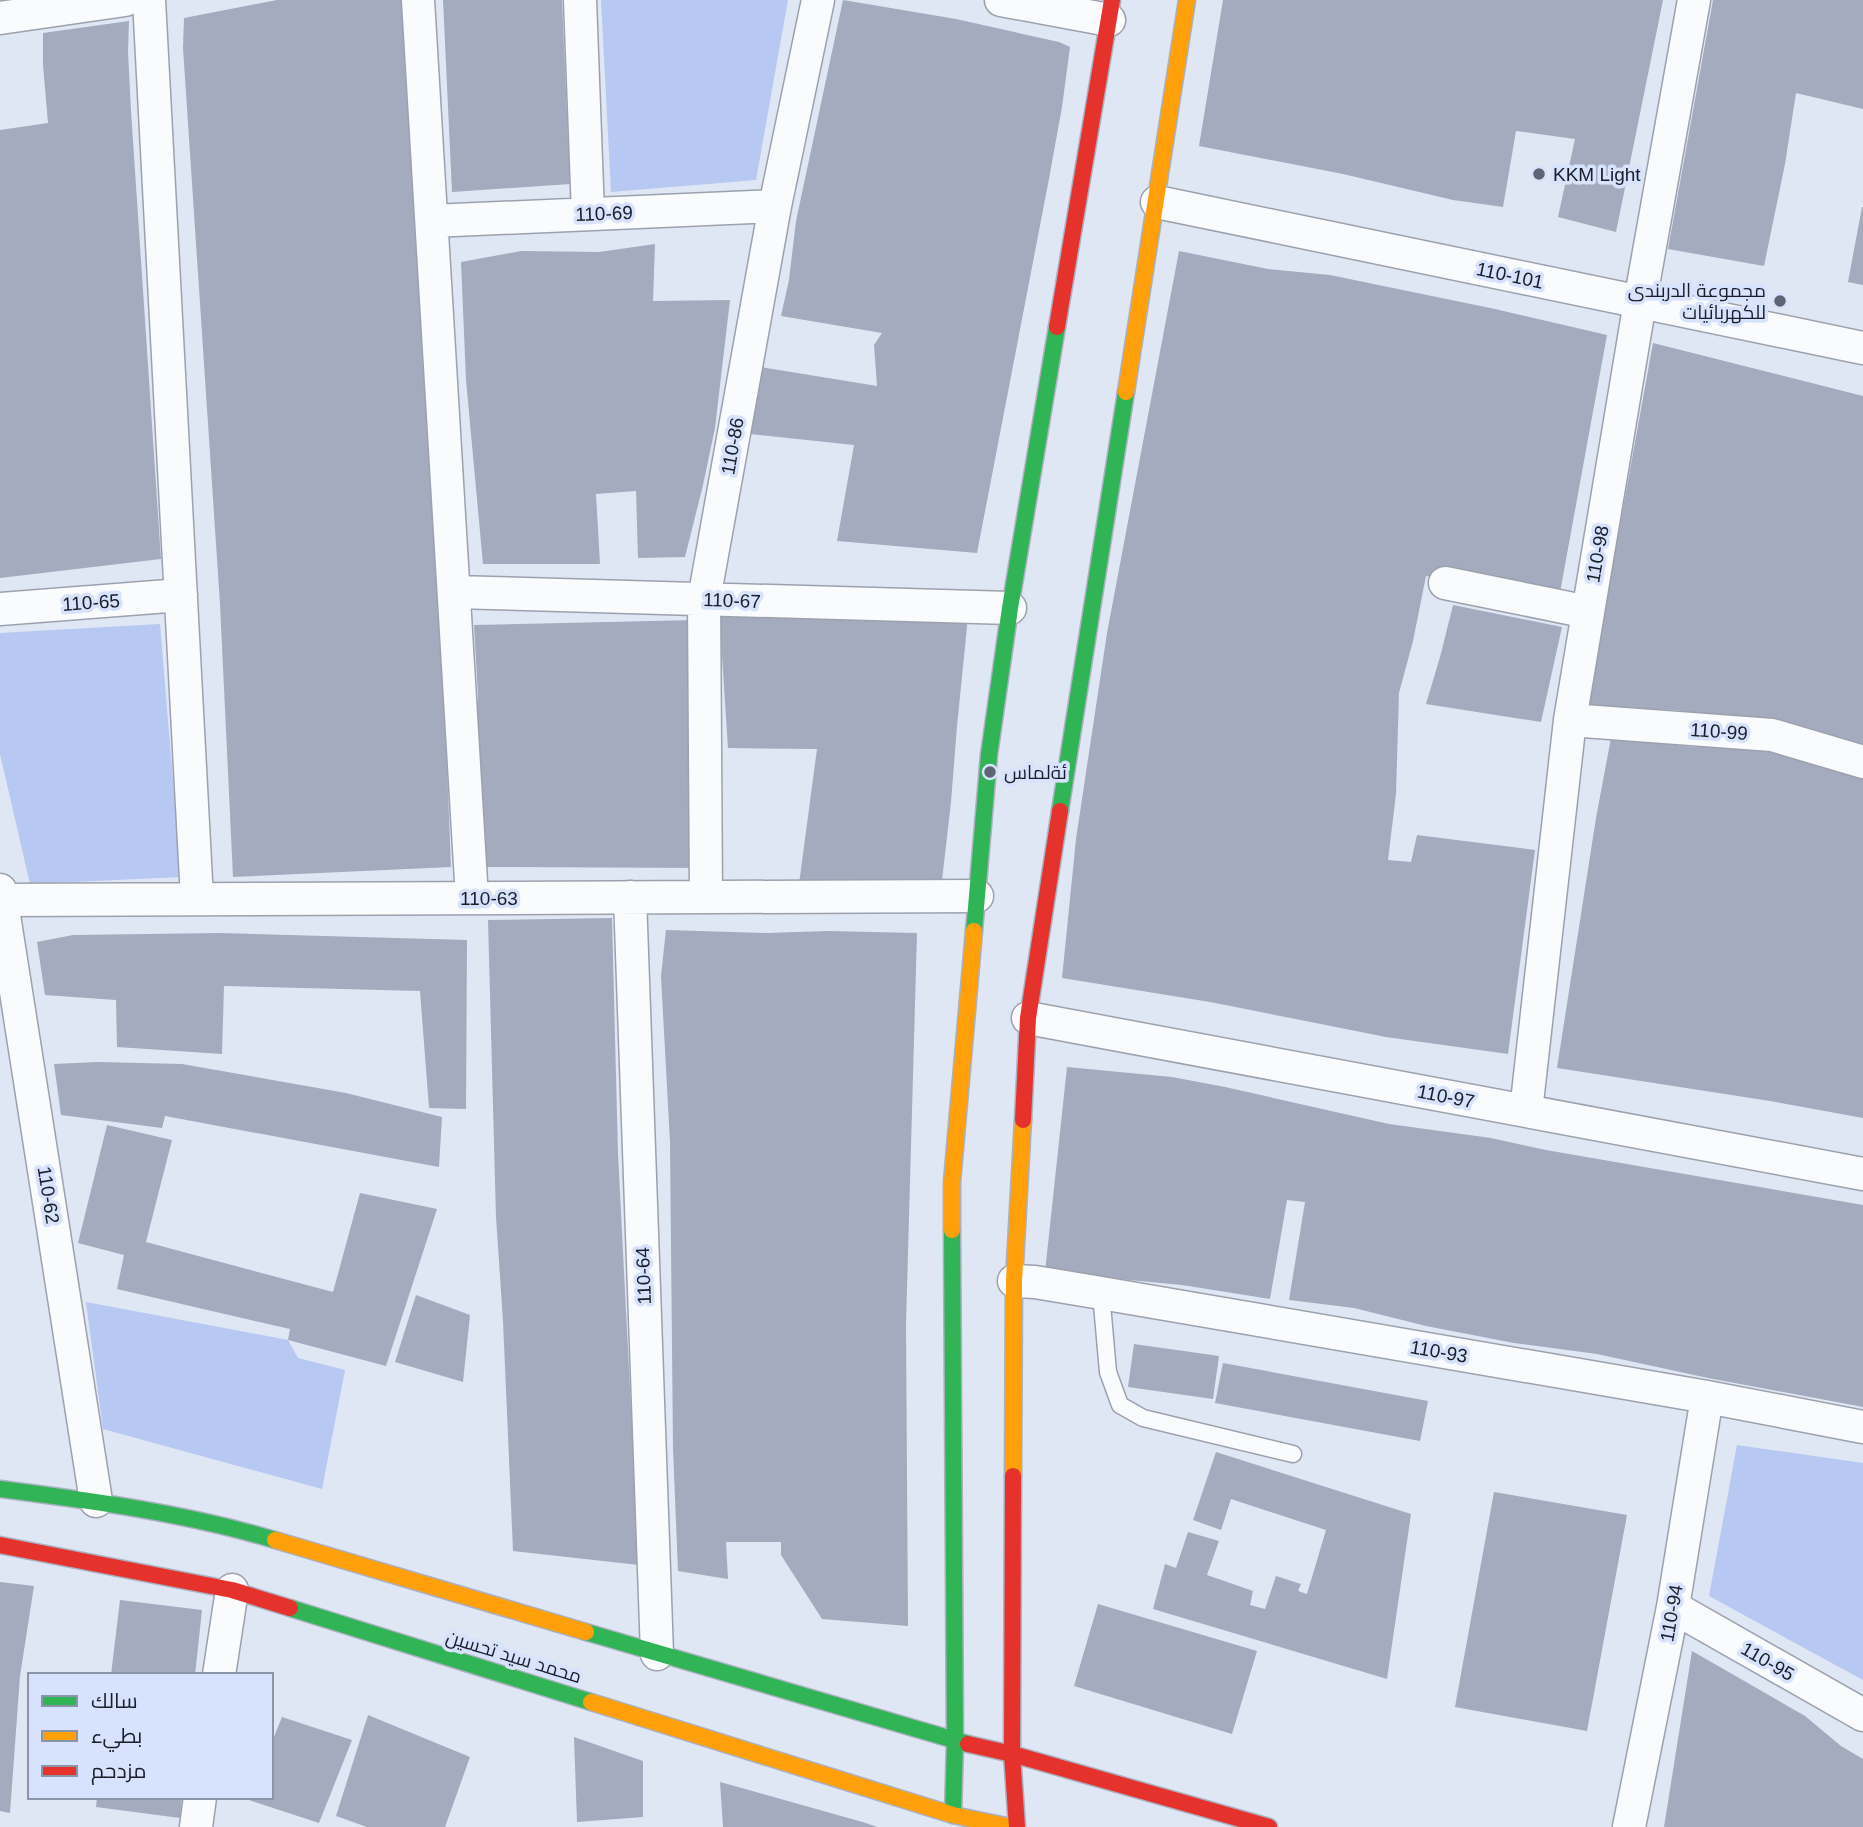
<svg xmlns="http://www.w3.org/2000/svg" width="1863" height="1827" viewBox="0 0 1863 1827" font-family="Arial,Cairo,sans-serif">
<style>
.green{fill:#b7c8f2}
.building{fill:#a4abbe}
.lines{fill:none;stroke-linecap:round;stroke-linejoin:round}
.lane-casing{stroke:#9ca1ad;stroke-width:19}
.street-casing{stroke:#9ca1ad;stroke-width:35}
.fast-casing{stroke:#abb1c1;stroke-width:19}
.slow-casing{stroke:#abb1c1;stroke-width:19}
.jam-casing{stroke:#abb1c1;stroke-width:19}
.lane{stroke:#fafbfd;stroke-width:16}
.street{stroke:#fafbfd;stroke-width:32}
.fast{stroke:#30b455;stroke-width:16}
.slow{stroke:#ff9f0a;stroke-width:16}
.jam{stroke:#e5322d;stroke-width:16}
.poi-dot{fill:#5e6471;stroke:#d7e2fc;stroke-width:2.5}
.labels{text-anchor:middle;stroke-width:7;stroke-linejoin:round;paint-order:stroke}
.poi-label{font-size:19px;fill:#191e2a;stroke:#d7e2fc;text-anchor:start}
.street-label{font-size:19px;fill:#191e2a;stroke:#d7e2fc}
</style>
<rect width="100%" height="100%" fill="#dfe6f4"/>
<path class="green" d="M601,0H788L756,180L611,192Z
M160,624L181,877L30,884L0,754V633Z
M86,1302L288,1340L298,1358L345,1370L322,1489L103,1429Z
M1737,1445L1863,1463V1680L1709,1596Z"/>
<path class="building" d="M277,0H407L422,351L434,517L446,741L451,867L233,877L220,604L183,48L184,18Z
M443,0H562L570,184L452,192Z
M843,0L956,19L1059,42L1070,47L1062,107L1048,184L977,553L837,541L854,445L749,434L761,367L877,386L874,345L882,333L781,316L789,280L796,221Z
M1223,0H1663L1616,232L1558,217L1575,139L1516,131L1503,207L1453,200L1343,174L1199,146Z
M1713,0H1863V109L1796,93L1785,164L1764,266L1668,249Z
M129,21L128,52L131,111L161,559L0,578V130L48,123L43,65V33Z
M1862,207H1863V285L1848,282Z
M655,244L653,301L730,300L715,428L703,485L685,557L638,558L636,491L596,494L600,564H483L466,380L461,262L521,251L599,252Z
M1179,251L1268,269L1330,275L1495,309L1607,335L1559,598L1426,576L1413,641L1399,693L1396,794L1388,860L1411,862L1417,835L1535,850L1508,1054L1386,1037L1210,1002L1062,978L1076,839L1107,633Z
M1653,343L1863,396V756L1706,720L1677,710L1641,709L1588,711L1593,674Z
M1453,605L1562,627L1541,722L1426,704L1440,657Z
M719,610L968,617L957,726L951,802L941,889L799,884L817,749L728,748Z
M696,620L705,868L483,867L476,727L478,696L474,625Z
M1611,738L1694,747L1775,746L1863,772V1118L1770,1101L1557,1068L1596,818Z
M612,918L618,1154L639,1565L513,1551L503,1321L496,1217L488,920Z
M666,930L768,933L827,931L917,933L906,1324L908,1626L822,1619L781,1555V1542H726L728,1579L678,1571L673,1448L670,1142L661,976Z
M221,933L467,940L466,1109L429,1108L420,991L224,986L222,1054L117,1047L116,1000L45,995L37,942L73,935Z
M98,1062L182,1064L346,1093L442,1117L439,1167L165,1116L162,1128L61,1115L54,1064Z
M1067,1067L1172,1077L1225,1087L1389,1124L1491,1138L1546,1150L1863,1205V1407L1708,1378L1597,1354L1514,1343L1426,1326L1354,1308L1289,1300L1305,1202L1287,1200L1270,1299L1182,1285L1045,1272Z
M107,1125L172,1140L146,1242L333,1292L360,1193L437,1209L386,1366L288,1340L290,1329L117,1289L124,1255L78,1243Z
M416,1295L470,1315L463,1382L395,1362Z
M1134,1344L1219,1356L1213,1399L1128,1387Z
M1223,1363L1428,1401L1420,1441L1215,1403Z
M1216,1452L1411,1514L1387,1679L1153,1609L1165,1564L1176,1568L1188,1532L1219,1541L1207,1575L1253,1591L1250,1605L1265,1609L1276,1576L1301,1584L1298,1591L1307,1594L1326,1530L1231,1499L1221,1530L1193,1520Z
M1494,1492L1627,1515L1587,1731L1455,1707Z
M0,1582L34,1586L20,1676L10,1813L0,1811Z
M120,1600L202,1610L195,1675H111Z
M1098,1604L1257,1651L1232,1734L1074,1686Z
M1692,1651L1805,1716L1841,1746L1863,1759V1827H1664Z
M368,1715L470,1757L445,1827H367L336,1816Z
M282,1717L352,1740L319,1823L249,1800L250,1797H271V1744Z
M574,1737L643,1761V1817L577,1822Z
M720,1782L866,1823L877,1827H723Z
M97,1797H182L180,1818L96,1807Z"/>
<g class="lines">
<g class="lane-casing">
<path id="lane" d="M1101,1293L1108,1372L1120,1405L1143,1418L1293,1454"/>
</g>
<g class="street-casing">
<path id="street" d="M149,0L197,899
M418,0L472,898
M580,0L588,214
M1001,0L1109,20
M0,18L125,0
M1157,202L1863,348
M432,221L775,206
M1445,583L1588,612
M454,592L1010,608
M0,609L181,595
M1570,720L1772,735L1863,762
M0,890L96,1501
M630,897L657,1654
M706,897L704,599L775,206L818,0
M2,900L977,896
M1028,1018L1863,1174
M1526,1111L1570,720L1640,302L1694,0
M1014,1281L1035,1282L1101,1293L1707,1397L1863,1427
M1673,1607L1863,1715
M219,1675L232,1590
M196,1827L200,1797
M1629,1827L1673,1607L1707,1397"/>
</g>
<g class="fast-casing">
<path id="fast" d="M1060,811L1126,392
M974,931L989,755L1010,608L1057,327
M952,1230L955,1741L953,1815
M0,1489C93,1501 185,1513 275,1540
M290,1608L591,1702
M586,1632L968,1744"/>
</g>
<g class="slow-casing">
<path id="slow" d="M1126,392L1187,0
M952,1230V1182L974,931
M1013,1476L1014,1281L1023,1120
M275,1540L586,1632
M591,1702L953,1815L1011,1827"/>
</g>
<g class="jam-casing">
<path id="jam" d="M1057,327L1112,0
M1023,1120L1028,1018L1060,811
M1013,1476L1012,1754L1017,1827
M0,1545L232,1590L290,1608
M968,1744L1012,1754L1269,1827"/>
</g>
<use href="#lane" class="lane"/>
<use href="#street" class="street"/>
<use href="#fast" class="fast"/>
<use href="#slow" class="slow"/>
<use href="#jam" class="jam"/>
</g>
<g class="poi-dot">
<circle cx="1539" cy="174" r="7"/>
<circle cx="1780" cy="301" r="7"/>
<circle cx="990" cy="772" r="7"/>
</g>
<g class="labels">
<g class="poi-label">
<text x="1553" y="181">KKM Light</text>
<text x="1766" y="297" text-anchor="end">مجموعة الدربندی<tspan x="1766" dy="22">للكهربائیات</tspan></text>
<text x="1004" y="779">ئةلماس</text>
</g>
<g class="street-label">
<text transform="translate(604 213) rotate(-2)" y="7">110-69</text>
<text transform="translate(1510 275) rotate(12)" y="7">110-101</text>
<text transform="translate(732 446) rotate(-80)" y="7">110-86</text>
<text transform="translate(1597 554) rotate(-80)" y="7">110-98</text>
<text transform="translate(732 600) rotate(2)" y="7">110-67</text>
<text transform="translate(91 602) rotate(-4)" y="7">110-65</text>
<text transform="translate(1719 731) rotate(4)" y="7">110-99</text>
<text x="489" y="905">110-63</text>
<text transform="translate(1446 1096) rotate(11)" y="7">110-97</text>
<text transform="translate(49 1195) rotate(81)" y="7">110-62</text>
<text transform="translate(643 1276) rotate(-92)" y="7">110-64</text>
<text transform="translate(1439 1351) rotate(10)" y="7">110-93</text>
<text transform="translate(1671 1613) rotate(-80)" y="7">110-94</text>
<text transform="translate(514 1656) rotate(17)" y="7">محمد سید تحسین</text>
<text transform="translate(1768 1661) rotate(30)" y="7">110-95</text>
</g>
</g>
<rect x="28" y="1673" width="245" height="126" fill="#d7e2fc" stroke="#8b94a8" stroke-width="2"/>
<rect x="42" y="1696" width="35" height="10" fill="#30b455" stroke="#8b94a8" stroke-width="2"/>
<text x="91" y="1708" font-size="21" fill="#191e2a">سالك</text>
<rect x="42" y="1731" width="35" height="10" fill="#ff9f0a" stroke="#8b94a8" stroke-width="2"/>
<text x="91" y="1743" font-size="21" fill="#191e2a">بطيء</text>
<rect x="42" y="1766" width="35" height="10" fill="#e5322d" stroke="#8b94a8" stroke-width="2"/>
<text x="91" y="1778" font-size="21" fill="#191e2a">مزدحم</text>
</svg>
